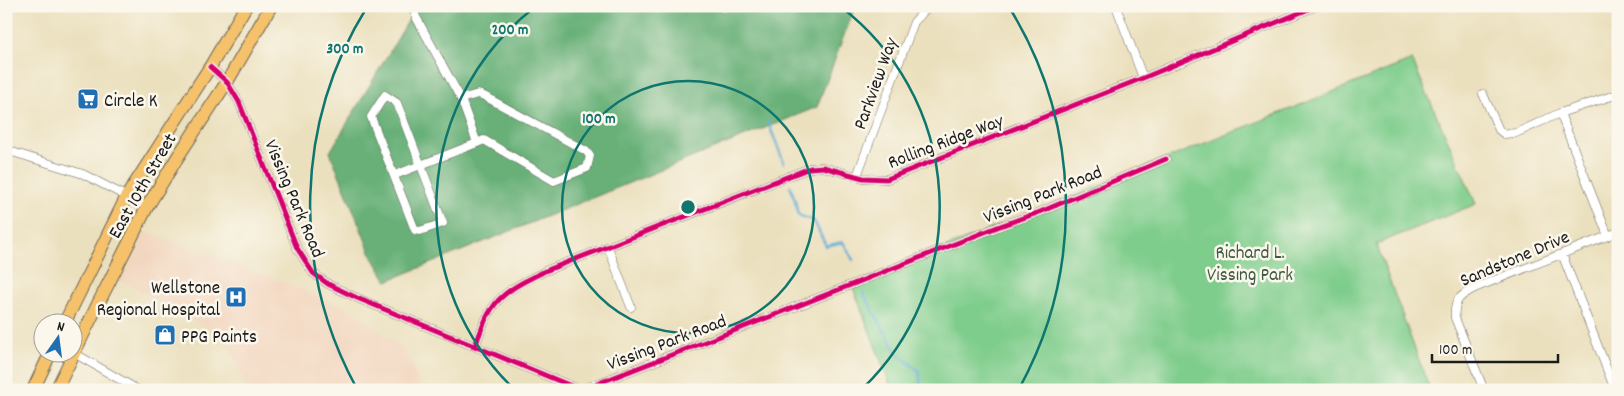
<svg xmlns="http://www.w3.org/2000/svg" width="1624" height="396" viewBox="0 0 1624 396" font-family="Dekko,sans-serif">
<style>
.built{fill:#f2d5be}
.green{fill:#7fcd8c;stroke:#4e7454}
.forest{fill:#67b078;stroke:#42664a}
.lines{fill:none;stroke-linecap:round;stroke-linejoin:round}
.stream{stroke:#5aa8d3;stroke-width:2.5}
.street-casing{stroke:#646155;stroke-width:9}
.primary-casing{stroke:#646155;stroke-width:14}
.street{stroke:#fff;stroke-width:8}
.primary{stroke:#f5c16b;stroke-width:12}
.cycleway-casing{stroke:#fbf7ec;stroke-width:8}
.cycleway{stroke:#d6006c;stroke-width:5}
.ring{fill:none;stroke:#0f766e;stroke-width:2.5}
.labels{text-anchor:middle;stroke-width:5;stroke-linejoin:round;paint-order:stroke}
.street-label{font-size:19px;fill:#1c1c1c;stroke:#fbf7ec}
.poi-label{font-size:19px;fill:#1c1c1c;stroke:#fbf7ec;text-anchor:start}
.park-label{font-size:19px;fill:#3f5a43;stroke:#fbf7ec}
.centre{fill:#0f766e;stroke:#fbf7ec;stroke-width:2.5}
.ring-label{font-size:15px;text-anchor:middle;font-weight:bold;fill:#0f766e;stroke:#fbf7ec;stroke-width:5;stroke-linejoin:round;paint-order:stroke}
</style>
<rect width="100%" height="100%" fill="#fbf7ec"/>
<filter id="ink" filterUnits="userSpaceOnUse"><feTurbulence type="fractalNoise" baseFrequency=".02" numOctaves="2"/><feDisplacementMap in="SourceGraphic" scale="10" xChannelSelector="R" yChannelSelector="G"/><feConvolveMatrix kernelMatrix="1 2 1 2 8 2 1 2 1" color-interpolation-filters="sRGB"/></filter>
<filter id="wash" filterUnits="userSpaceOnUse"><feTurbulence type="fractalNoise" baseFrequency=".0096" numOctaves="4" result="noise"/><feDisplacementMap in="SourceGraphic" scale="20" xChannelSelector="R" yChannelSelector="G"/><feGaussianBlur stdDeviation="1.12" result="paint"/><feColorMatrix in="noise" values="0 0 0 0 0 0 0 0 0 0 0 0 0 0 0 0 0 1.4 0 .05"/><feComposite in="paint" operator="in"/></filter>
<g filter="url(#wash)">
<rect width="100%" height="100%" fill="#ebe0be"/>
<path class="built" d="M145,231L288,284L352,311L404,349L422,390H247L227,339L121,280Z"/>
<path class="green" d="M1412,60L1476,204L1376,244L1430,390H892L852,285Z"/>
<path class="forest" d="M417,6H716L724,12L729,6H855L817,107L387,281L371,254L330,152Z"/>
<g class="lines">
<path class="stream" d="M768,122L784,163
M790,186L795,200L798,215L814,221L826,246L843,242L853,260
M863,293L898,354L919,371L921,390"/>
</g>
</g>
<g filter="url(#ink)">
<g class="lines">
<g class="street-casing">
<path id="street" d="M1116,6L1143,78
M210,67L227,82L239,102L297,248L313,273L328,284L357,298L581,390L795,307L1000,226L1040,212L1166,159
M1483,94L1499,130L1504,134L1516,133L1560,113L1618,94
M385,95L397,103L443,223L420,231L415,230L371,117Z
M461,99L478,94L484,96L586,151L590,156L587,168L554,181L484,140L477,143
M1560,113L1608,236
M6,150L83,174L147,207
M395,175L477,143L461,99L416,17L413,6
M857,176L914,22L929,6
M608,247L631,307
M1562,254L1615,390
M475,346C480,334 484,320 491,310C503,290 526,281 545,271L810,168L823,167L863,178L887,179L1143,78L1316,6
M74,353L138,390
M1484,390L1455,318C1453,299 1461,295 1477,287L1618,232"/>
</g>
<g class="primary-casing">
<path id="primary" d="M64,324L127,196L210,67L246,6
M33,390L50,354
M56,390L99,302L147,207L179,155L227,82L271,6"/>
</g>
<use href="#street" class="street"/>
<use href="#primary" class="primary"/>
<g class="cycleway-casing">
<path id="cycleway" d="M210,67L227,82L239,102L297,248L313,273L328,284L357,298L581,390L795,307L1000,226L1040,212L1166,159
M475,346C480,334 484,320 491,310C503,290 526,281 545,271L810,168L823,167L863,178L887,179L1143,78L1316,6"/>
</g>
<use href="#cycleway" class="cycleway"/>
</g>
</g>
<g class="ring">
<circle cx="688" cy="207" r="126"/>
<path d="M513 388A252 252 0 0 1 535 7M841 7A252 252 0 0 1 863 388"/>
<path d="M356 387A378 378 0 0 1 367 7M1009 7A378 378 0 0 1 1020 387"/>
</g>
<defs>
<g id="supermarket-square" transform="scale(1.125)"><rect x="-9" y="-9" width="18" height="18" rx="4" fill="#1f6fb2" stroke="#fbf7ec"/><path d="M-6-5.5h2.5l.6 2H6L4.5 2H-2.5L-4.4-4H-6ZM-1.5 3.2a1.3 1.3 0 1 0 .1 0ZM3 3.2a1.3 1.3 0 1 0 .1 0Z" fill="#fff"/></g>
<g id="hospital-square" transform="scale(1.125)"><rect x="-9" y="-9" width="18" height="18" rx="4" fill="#1f6fb2" stroke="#fbf7ec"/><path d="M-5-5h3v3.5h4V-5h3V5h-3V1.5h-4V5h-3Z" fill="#fff"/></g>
<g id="shop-square" transform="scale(1.125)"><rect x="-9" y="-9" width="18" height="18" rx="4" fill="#1f6fb2" stroke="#fbf7ec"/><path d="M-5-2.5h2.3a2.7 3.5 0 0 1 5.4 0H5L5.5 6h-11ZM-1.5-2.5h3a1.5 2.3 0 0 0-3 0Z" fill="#fff"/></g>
</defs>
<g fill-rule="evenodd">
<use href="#supermarket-square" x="88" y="99"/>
<use href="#hospital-square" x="236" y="297"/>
<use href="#shop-square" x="165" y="335"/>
</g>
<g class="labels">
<g class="street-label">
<text transform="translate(874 83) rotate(-70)" y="7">Parkview Way</text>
<text transform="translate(945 140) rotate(-21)" y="7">Rolling Ridge Way</text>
<text transform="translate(141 185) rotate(-60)" y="7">East 10th Street</text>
<text transform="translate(1042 193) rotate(-22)" y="7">Vissing Park Road</text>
<text transform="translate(296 198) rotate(67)" y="7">Vissing Park Road</text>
<text transform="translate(1514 257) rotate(-23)" y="7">Sandstone Drive</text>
<text transform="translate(666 341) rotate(-21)" y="7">Vissing Park Road</text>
</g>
<g class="poi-label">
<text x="104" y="106">Circle K</text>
<text x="220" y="293" text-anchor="end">Wellstone<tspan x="220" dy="22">Regional Hospital</tspan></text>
<text x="181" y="342">PPG Paints</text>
</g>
<g class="park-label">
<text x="1250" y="258">Richard L.<tspan x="1250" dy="22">Vissing Park</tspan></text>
</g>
</g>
<circle cx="688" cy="207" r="8" class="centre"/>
<g class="ring-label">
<text x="510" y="34">200 m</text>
<text x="345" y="53">300 m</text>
<text x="599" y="123">100 m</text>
</g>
<rect width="1624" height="396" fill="none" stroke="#fbf7ec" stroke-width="25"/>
<g transform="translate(58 338) rotate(14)"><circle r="24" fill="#fbf7ec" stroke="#a29f99"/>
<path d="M0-4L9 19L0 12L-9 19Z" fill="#1f6fb2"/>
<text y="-8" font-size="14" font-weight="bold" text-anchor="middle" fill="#1c1c1c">N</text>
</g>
<path d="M1432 354v8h126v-8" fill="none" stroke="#1c1c1c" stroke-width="2.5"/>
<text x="1439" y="354" font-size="15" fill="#1c1c1c" stroke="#fbf7ec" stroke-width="4" paint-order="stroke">100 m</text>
</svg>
